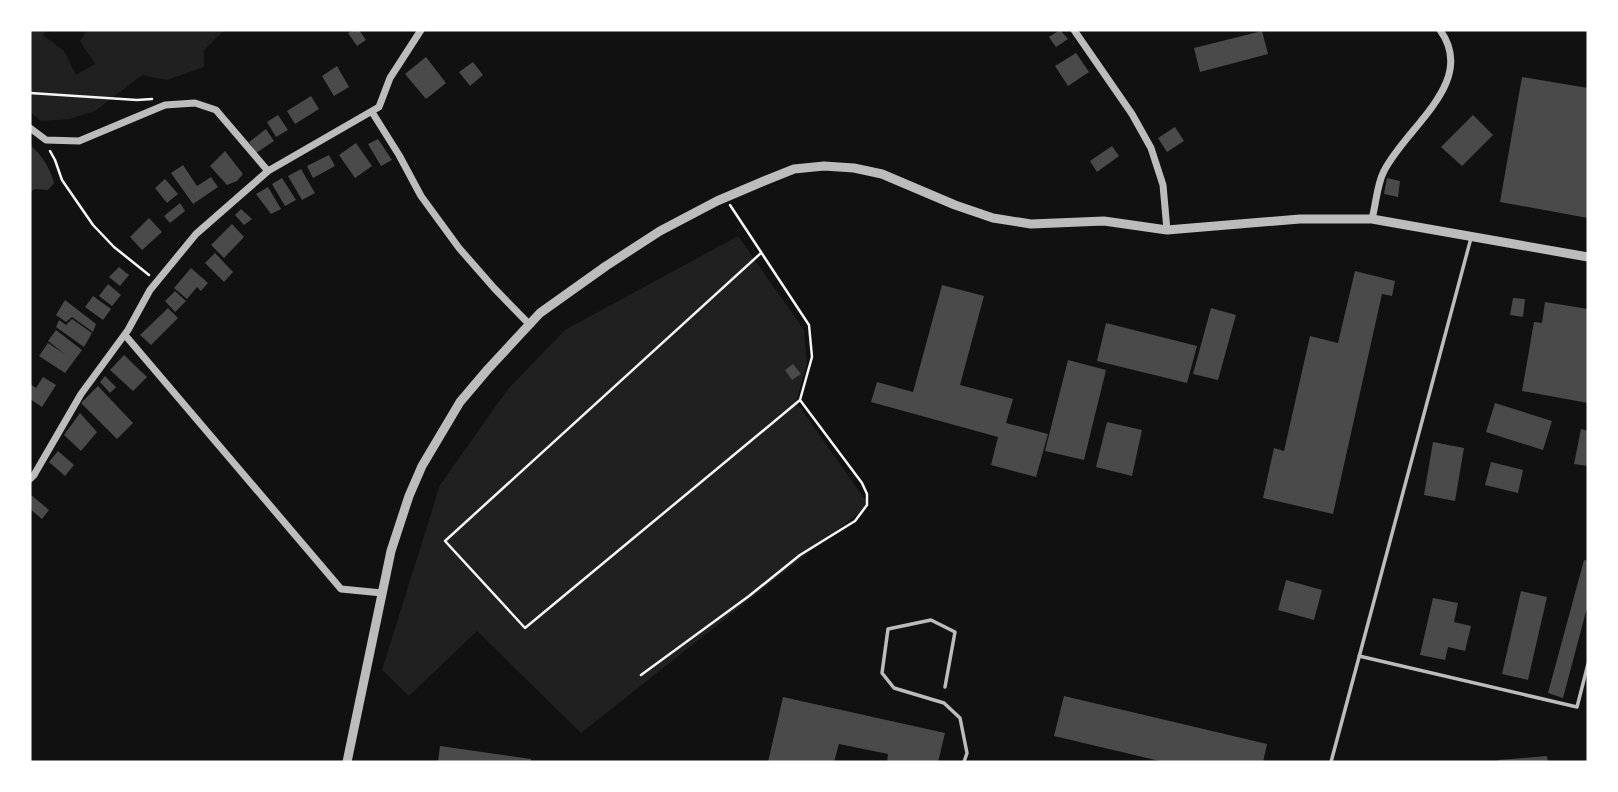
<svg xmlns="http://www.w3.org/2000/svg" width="1618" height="792" viewBox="0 0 1618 792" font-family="Ubuntu,sans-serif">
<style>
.green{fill:#202020}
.water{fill:#333}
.building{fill:#4a4a4a}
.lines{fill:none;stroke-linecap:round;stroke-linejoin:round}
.path{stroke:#f5f5f5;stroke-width:2.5}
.service{stroke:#bcbcbc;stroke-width:3.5}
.minor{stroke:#bcbcbc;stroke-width:7}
.tertiary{stroke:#bcbcbc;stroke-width:9}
</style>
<rect width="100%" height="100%" fill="#111"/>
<path class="green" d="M30,30H46L43,35L64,51L76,75L95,64L80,41L87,30H224L204,50V67L167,80L142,75L95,111L69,119L41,121L30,112Z
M738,236L804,330L807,363L796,402L869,505L581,733L477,631L409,696L382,670L440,485L508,389L565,330Z"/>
<path class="water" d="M30,145C42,155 50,168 54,183L48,190L35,189L30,192Z"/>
<path class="building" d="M353,30H359L366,40L357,46L348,33Z
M1060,30L1068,39L1056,47L1049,37Z
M1262,31L1268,54L1200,72L1194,48Z
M1076,53L1089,72L1068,86L1055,66Z
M426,57L446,83L426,99L405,74Z
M473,62L483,75L470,86L459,72Z
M337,66L349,87L334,96L322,76Z
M1522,77L1588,88V218L1500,202Z
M311,96L319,109L295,124L287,111Z
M278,115L288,130L276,137L267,122Z
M1473,115L1493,135L1462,166L1441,147Z
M1175,127L1184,141L1167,152L1158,138Z
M266,129L274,141L256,153L249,142Z
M378,139L392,160L381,166L368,144Z
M356,143L372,166L355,178L339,155Z
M1112,146L1119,156L1097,172L1090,161Z
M225,151L243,174L237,181L227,185L210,166Z
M329,155L335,166L313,178L307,166Z
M183,165L197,186L211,177L218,187L193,204L171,173Z
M301,169L315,193L302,200L288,176Z
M282,178L296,200L285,206L272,184Z
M1387,178L1400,181L1398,197L1384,194Z
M165,179L178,194L167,203L155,188Z
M268,187L281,209L271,214L256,194Z
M180,203L185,211L170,223L164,216Z
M241,209L252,219L244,225L235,215Z
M149,218L162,232L142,250L130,237Z
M232,224L244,237L224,258L211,245Z
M215,253L233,272L224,282L205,263Z
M119,267L129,275L120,286L109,277Z
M191,268L208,283L201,291L197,287L187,299L174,288Z
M1355,271L1395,281L1392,296L1382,294L1333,514L1263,498L1274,448L1284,451L1310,336L1338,343Z
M108,284L121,295L112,306L99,296Z
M942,285L984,296L960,385L1013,399L1006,423L1048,434L1036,477L991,465L998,437L871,402L877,382L913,392Z
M175,291L186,301L175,312L165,301Z
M93,296L111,309L103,320L85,307Z
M1513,298L1525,299L1523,317L1510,315Z
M65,300L96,324L93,332L72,317L66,322L56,315Z
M1545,302L1588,309V403L1522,391L1534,322L1542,323Z
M168,308L178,318L151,345L140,335Z
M1211,308L1236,315L1218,380L1193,374Z
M72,319L92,333L84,347L56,327L59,320L66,325Z
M1106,323L1197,346L1187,383L1097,361Z
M56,330L82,350L65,373L39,356L48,343L66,355L48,341Z
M124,355L147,377L133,391L110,370Z
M1068,360L1106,370L1084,460L1045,451Z
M793,364L801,374L792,380L785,370Z
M105,376L116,387L110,393L100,382Z
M43,377L56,385L42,407L30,399V384L36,388Z
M98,386L133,423L117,439L81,403Z
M1495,403L1552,421L1543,450L1486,432Z
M80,413L97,432L81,451L64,435Z
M1107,422L1142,430L1132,476L1096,467Z
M1581,429L1588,431V466L1574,464Z
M1433,442L1464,448L1455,501L1424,495Z
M58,451L74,465L65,476L49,462Z
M1491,462L1523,470L1518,493L1485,485Z
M30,494L49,510L42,519L30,509Z
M1584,560L1588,561V604L1563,698L1548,693Z
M1286,580L1322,590L1314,620L1278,610Z
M1521,591L1547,597L1528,680L1502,674Z
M1433,598L1458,603L1454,622L1471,626L1465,651L1448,647L1445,660L1420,655Z
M1064,696L1267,744L1263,762H1164L1054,736Z
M783,697L945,733L938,762H887L888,754L839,744L834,762H768Z
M440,746L531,759V762H438Z
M1547,756L1548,762H1498V760Z"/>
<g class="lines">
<path class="path" d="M30,93L137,100L152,99
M50,151L55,160L62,180L93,225L114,247L149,275
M761,253L445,541L525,628L800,400
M641,675L749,596L800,555L855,521L867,505V494L862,483L800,400L812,357L809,325L730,205"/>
<path class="service" d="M1359,656L1577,707L1588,664
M945,687L955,632L931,620L888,629L882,673L894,688L944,703L960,718L967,753L964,762
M1331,762L1471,238"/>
<path class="minor" d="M1074,30L1132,114L1151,148L1163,185L1167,230
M372,112L399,155L421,196L459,248L494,288L529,324
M30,128L46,140L79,141L165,105L195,103L216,110L268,171
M1372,219C1376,204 1377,184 1384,171C1406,127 1478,82 1440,30
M125,335L341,589L382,593
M30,479L34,475L81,394L128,330L150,290L196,234L268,171L379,107L390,78L421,30"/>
<path class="tertiary" d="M347,762L391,551L409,496L422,466L460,402L488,369L540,313L606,266L660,231L717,201L764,181L794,169L824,166L854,168L882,174L955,205L993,218L1031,224L1104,221L1167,230L1300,219H1372L1588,257"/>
</g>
<rect width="1618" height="792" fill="none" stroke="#ffffff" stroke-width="63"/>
</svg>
